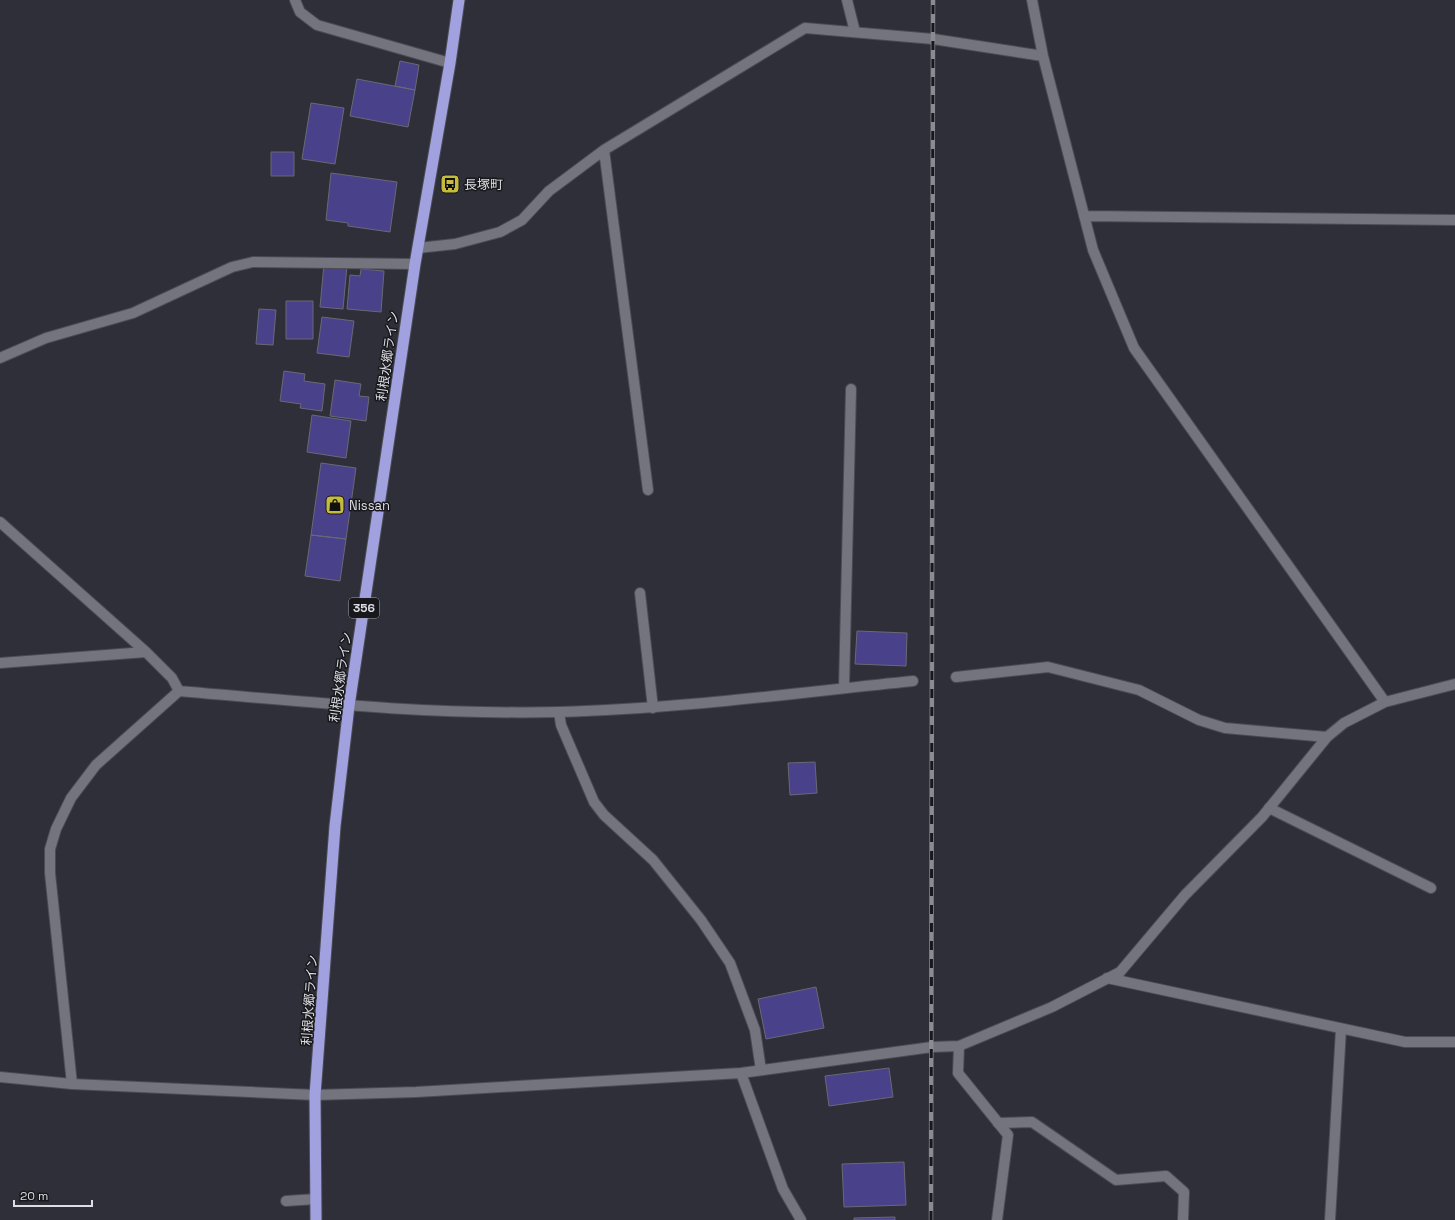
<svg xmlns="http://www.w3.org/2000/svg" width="1455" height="1220" viewBox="0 0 1455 1220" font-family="'Space Grotesk','Noto Sans JP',sans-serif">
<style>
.building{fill:#49418a;stroke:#696974}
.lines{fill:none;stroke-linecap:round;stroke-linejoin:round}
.service-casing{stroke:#4a4b53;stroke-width:12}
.minor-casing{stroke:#4a4b53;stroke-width:12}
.trunk-casing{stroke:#4a4b53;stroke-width:13}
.service{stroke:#74747f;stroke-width:10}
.minor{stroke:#74747f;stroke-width:10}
.trunk{stroke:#a2a1e0;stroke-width:11}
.rail-casing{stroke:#8b8b93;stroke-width:4.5}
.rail{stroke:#18181c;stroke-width:3;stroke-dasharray:9;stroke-linecap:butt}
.labels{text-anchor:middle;stroke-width:3;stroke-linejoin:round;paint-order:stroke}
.shield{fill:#18181c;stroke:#a2a3a8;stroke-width:1}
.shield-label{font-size:12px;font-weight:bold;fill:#dddee4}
.poi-label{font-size:13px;fill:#dddee4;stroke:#18181c;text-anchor:start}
.street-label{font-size:13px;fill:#dddee4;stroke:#18181c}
</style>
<rect width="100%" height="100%" fill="#2f2f39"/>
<path class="building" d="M400,61L419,65L415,90L395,86Z
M357,79L415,90L408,127L350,116Z
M311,103L344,108L335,164L302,159Z
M271,152H294V176H271Z
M331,173L397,182L390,232L348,226V223L326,220Z
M324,264L347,266L343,309L320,307Z
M361,269L384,271L381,312L347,309L350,275L360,276Z
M286,301H313V339H286Z
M259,309L276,310L273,345L256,344Z
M322,317L354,321L349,357L317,353Z
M284,371L305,374L304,381L325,384L322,411L300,408L301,404L280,401Z
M335,380L361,384L359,396L369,397L366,421L330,416Z
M312,415L351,421L346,458L307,452Z
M321,463L356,468L346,539L311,535Z
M311,535L346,539L340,581L305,576Z
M857,631L907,633L906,666L855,664Z
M815,762L817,793L790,795L788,763Z
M816,987L824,1028L766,1039L758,999Z
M889,1068L893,1097L829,1106L825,1076Z
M904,1162L906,1205L844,1207L842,1164Z
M895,1217V1220H854V1218Z"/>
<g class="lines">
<g class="service-casing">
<path id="service" d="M295,0L300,12L317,25L450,63
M0,358L46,338L133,313L232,267L253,262L415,264
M640,593L653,708
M559,712L561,725L594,802L604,815L653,860L701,920L730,963L755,1030L761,1070
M1269,808L1431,888
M72,1084L50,873V849L56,829L71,798L96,765L179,691
M998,1123L1032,1122L1116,1180L1166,1176L1184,1192L1183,1220
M286,1201L316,1199
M1330,1220L1341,1029"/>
</g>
<g class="minor-casing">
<path id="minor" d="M847,0L855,32
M1032,0L1043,56L1093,250L1134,348L1385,702
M604,150L648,490
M1084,216L1455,220
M418,248L455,244L500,232L522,220L549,191L604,150L805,28L933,39L1043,56
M0,522L146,652L172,678L179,691C306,702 432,715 559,712C678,709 795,693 913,681
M0,663L146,652
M956,677L1048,667L1139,690L1199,720L1225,728L1327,737
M844,688L851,389
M1107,978L1405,1042H1455
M959,1046L958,1073L1008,1135L997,1220
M741,1073L783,1189L801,1220
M0,1077L72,1084L315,1095L416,1092L741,1073L932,1047L959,1046L1052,1007L1120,972L1185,895L1262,817L1327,737L1344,723L1385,702L1455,684"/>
</g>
<g class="trunk-casing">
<path id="trunk" d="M316,1220L315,1095L335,826L349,706L415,264L450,63L459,0"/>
</g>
<use href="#service" class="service"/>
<use href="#minor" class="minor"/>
<use href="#trunk" class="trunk"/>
<g class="rail-casing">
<path id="rail" d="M931,1220L933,0"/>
</g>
<use href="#rail" class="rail"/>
</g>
<defs>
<g id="bus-square" transform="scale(1)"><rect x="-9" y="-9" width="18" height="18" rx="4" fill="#c5bc3d" stroke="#18181c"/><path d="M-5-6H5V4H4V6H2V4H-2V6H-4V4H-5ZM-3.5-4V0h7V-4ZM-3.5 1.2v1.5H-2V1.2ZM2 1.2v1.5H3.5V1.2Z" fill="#111"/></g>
<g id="shop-square" transform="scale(1)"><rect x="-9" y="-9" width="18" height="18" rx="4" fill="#c5bc3d" stroke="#18181c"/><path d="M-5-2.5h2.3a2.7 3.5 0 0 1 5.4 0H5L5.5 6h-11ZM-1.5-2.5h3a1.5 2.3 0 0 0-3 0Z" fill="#111"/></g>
</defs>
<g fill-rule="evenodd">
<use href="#bus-square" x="450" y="184"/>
<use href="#shop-square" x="335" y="505"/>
</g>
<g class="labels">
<rect class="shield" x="349" y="598" width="30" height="20" rx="3"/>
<g class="shield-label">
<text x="364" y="612">356</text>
</g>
<g class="poi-label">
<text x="464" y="189">長塚町</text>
<text x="349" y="510">Nissan</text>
</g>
<g class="street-label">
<text transform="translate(387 356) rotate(-82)" y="5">利根水郷ライン</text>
<text transform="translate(340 677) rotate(-82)" y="5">利根水郷ライン</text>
<text transform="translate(309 1000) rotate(-86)" y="5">利根水郷ライン</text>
</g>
</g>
<path d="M14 1200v6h78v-6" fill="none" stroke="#dddee4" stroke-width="2"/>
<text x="20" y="1200" font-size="12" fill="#dddee4" stroke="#18181c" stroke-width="3" paint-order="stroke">20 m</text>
</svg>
